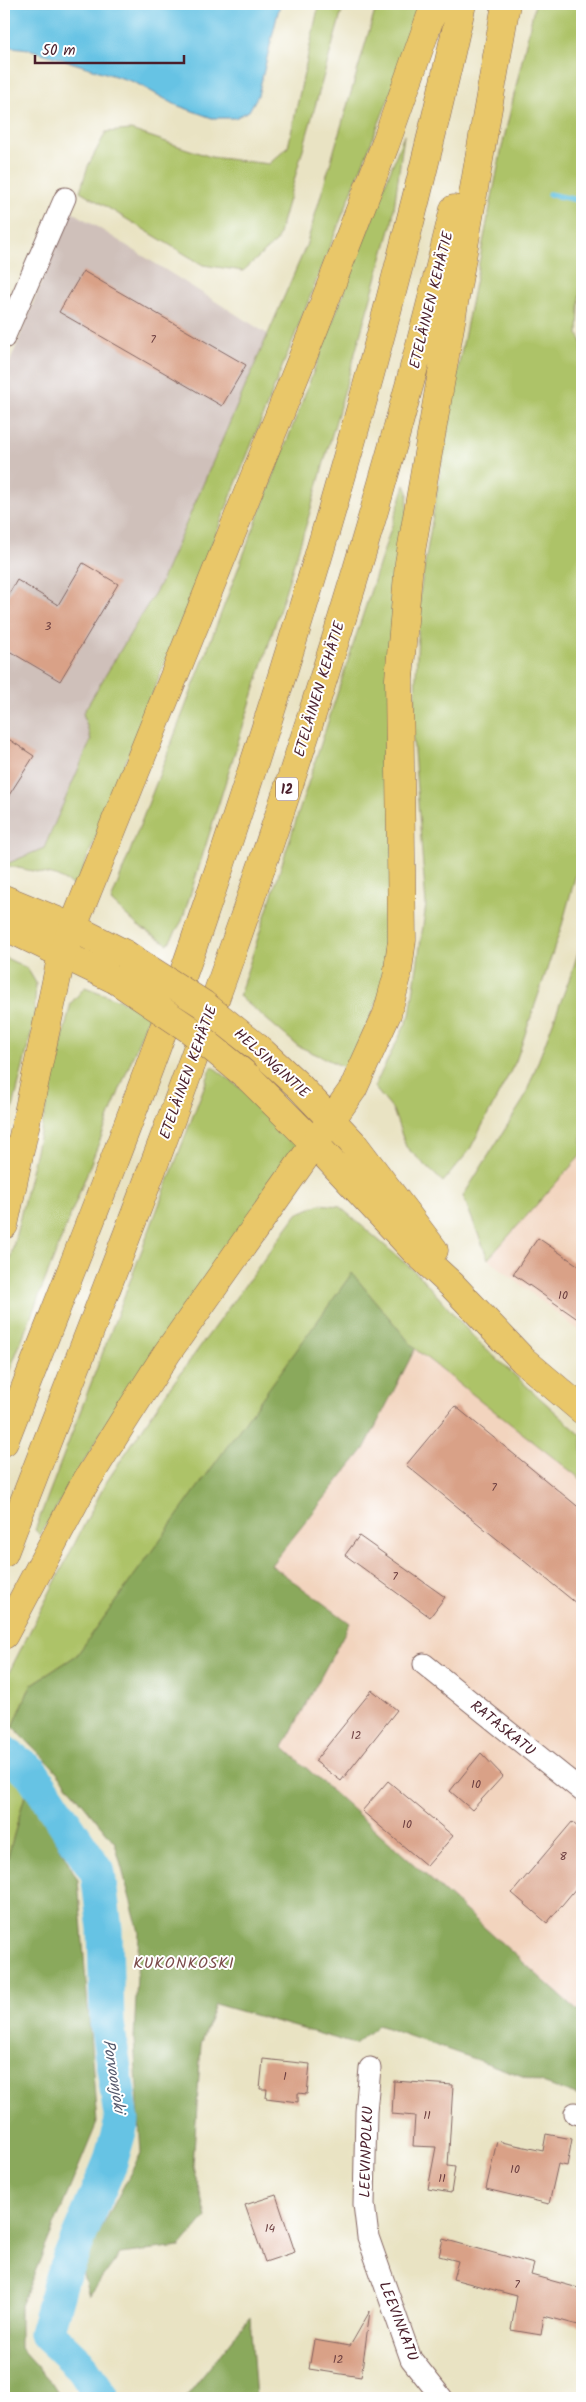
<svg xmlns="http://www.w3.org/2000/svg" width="586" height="2402" viewBox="0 0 586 2402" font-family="Kalam,sans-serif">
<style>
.built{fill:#f2d4be}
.industrial{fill:#cfc0ba}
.green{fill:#adc368;stroke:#7c714a}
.forest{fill:#8aa95c;stroke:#6a6444}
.water{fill:#66c3e4;stroke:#587188}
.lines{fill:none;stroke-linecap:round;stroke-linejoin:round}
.stream{stroke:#66c3e4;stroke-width:5.5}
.river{stroke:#66c3e4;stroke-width:35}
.building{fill:#d9a187}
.minor-casing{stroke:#826460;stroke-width:23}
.major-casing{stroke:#826460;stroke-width:29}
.highway-casing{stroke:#826460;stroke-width:29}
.minor{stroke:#fff;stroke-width:21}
.major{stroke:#e9c769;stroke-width:28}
.highway{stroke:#e9c769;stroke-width:28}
.major-bridge-casing{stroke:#826460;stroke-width:29;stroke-linecap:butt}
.major-bridge{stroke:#e9c769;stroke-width:28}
.labels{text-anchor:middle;stroke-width:4;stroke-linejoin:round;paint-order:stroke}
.number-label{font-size:12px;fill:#6e4042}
.shield{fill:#fff;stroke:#80626b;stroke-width:1}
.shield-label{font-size:14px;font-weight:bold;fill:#4a1f2b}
.street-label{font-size:15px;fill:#4a1f2b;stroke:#fff}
.neighbourhood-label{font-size:16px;letter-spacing:1px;fill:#7c4c4b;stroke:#fff}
.water-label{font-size:16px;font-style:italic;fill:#54586c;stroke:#fff}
</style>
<rect width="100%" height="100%" fill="#fff"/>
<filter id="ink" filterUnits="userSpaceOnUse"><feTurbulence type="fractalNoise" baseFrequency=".02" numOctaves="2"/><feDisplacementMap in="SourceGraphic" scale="10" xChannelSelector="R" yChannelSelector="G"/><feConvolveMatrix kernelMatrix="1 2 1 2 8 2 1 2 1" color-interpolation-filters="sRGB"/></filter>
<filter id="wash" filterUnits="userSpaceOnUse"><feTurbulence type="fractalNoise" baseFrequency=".0096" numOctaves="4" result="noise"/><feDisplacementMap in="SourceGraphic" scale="20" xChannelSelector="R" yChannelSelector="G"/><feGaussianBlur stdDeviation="1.12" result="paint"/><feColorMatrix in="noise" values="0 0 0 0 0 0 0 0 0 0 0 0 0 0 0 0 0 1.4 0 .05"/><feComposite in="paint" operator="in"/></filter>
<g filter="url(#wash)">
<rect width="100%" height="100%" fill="#e9e3c3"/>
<path class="built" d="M582,1154V1333L488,1259Z
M415,1349L582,1480V2015L283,1747L350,1623L271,1565L364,1449Z"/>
<path class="industrial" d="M70,210L269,335L44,849L4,865V377Z"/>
<path class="green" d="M319,4H344L277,241L243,271L203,265L80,191L88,166L106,132L131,130L211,157L269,164L288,147Z
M377,4H419L400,70L76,887L56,876L4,865L44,848L91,740L83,713L160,584L306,246Z
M535,4H582V232L578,334L582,342V852L562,925L516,1061L469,1151L443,1182L406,1147L393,1110L374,1087L410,1015L426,905L413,738L420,593L454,389L502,147Z
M404,135L392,223L308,519L182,921L168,944L138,926L111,901Z
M405,485L408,492L387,979L348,1069L298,1046L239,996Z
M582,939V1154L488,1259L463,1196L524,1099L573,969Z
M4,957L27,968L36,983L34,1022L9,1124L4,1117Z
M85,987L127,1003L149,1015L4,1385V1285L71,1003Z
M212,1066L257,1101L300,1146L110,1418L40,1535L35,1530Z
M320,1204L339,1206L420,1276L478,1342L582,1436V1480L415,1349L352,1274L77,1655L31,1685L13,1727L4,1721V1682L105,1484L166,1393L297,1214Z
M4,1768L27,1788L4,1871Z"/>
<path class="forest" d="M352,1273L415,1349L364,1449L271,1565L350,1623L283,1747L582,2015V2097L378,2025L355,2044L215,2004L201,2045L193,2166L206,2217L180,2247L120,2254L89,2296L81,2267L141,2153L134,2039L139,1932L115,1843L52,1766L13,1727L31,1685L77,1655Z
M27,1788L78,1880L97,2123L20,2308V2348L53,2384L62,2398H4V1871Z
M250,2317L256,2398H185Z"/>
<path class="water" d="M4,4H280L258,95L249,111L235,118H212L176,105L134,82L29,49L4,46Z"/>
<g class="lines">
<path class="stream" d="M549,194L582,201"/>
<path class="river" d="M4,1753L31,1772L98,1873L105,1929L107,2023L122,2121L110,2163L62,2277L46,2333L82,2367L102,2398"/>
</g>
<g id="blocks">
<path class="building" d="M83,271L246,365L222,406L59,312Z
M83,563L118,584L60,681L4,648V602L17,580L58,605Z
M4,736L34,756L4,803Z
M538,1238L582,1268V1322L513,1274Z
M455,1406L582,1510V1608L406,1465Z
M359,1536L445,1597L430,1617L345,1555Z
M372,1690L397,1710L341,1781L315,1761Z
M481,1753L503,1776L472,1810L450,1791Z
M388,1781L453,1836L427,1866L362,1811Z
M572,1822L582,1831V1881L547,1923L512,1893Z
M263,2059L310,2064L307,2094L298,2093V2102L266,2098L267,2089H260Z
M394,2081L453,2085L448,2166L455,2167L451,2193L428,2189L436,2147L413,2146L415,2116L392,2114Z
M546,2134L572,2139L567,2166L558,2164L549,2204L486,2189L497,2141L543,2151Z
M276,2195L295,2252L265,2262L245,2205Z
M443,2239L534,2264L531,2275L582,2289V2326L544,2316L541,2335L511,2330L517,2296L453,2279L458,2261L439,2256Z
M370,2311L361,2377L309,2369L314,2340L350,2346Z"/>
</g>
</g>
<g filter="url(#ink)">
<use href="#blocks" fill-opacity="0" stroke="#826460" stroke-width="1"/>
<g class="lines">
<g class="minor-casing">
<path id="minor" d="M4,338L65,198
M424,1664L582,1791
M370,2068L366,2112L364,2204L368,2237L411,2359L442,2398
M575,2113L582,2115"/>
</g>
<g class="major-casing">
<path id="major" d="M4,899L72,927L125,954
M4,926L116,980
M258,1048L299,1086L352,1142L434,1250
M248,1077L314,1143L414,1250L452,1285L523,1360L582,1410"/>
</g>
<g class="highway-casing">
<path id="highway" d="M4,1225L62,954L314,329L385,145L435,4
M4,1442C68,1277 135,1113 193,946C300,637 391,322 462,4
M4,1553C79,1358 157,1163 227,966C315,718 393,465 454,209
M4,1635L82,1488L123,1422L167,1353L353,1089L387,1014L397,977L402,940L399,679L409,563L506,4"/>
</g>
<use href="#minor" class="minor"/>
<use href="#major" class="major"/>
<use href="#highway" class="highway"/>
<g class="major-bridge-casing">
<path id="major-bridge" d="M125,954L203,1004L258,1048
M116,980L189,1029L248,1077"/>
</g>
<use href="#major-bridge" class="major-bridge"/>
</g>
</g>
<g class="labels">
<g class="number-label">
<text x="153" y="343">7</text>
<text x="48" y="630">3</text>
<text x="563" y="1299">10</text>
<text x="494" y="1491">7</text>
<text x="395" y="1580">7</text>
<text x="356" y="1739">12</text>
<text x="476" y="1788">10</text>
<text x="407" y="1828">10</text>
<text x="563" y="1860">8</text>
<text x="285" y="2080">1</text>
<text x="427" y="2119">11</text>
<text x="515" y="2173">10</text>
<text x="442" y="2182">11</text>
<text x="270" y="2232">14</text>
<text x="517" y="2288">7</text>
<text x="338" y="2363">12</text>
</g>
<rect class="shield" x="276" y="777.5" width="22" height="23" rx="4"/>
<g class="shield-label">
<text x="287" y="794">12</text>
</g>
<g class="street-label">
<text transform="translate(431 300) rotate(-76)" y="5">ETELÄINEN KEHÄTIE</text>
<text transform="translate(319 689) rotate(-73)" y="5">ETELÄINEN KEHÄTIE</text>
<text transform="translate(272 1063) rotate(42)" y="5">HELSINGINTIE</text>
<text transform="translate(188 1072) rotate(-70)" y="5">ETELÄINEN KEHÄTIE</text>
<text transform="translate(503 1728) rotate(39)" y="5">RATASKATU</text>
<text transform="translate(366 2152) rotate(-88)" y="5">LEEVINPOLKU</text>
<text transform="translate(399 2321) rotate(69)" y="5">LEEVINKATU</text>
</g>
<g class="neighbourhood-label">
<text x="184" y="1968">KUKONKOSKI</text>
</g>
<g class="water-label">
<text transform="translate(115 2076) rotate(81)" y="6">Porvoonjoki</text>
</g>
</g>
<rect width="586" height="2402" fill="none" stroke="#fff" stroke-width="20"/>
<path d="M35 55v8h149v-8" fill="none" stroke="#4a1f2b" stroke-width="2.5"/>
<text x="42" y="55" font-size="15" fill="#4a1f2b" stroke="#ffffff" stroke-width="4" paint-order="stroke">50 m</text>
</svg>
